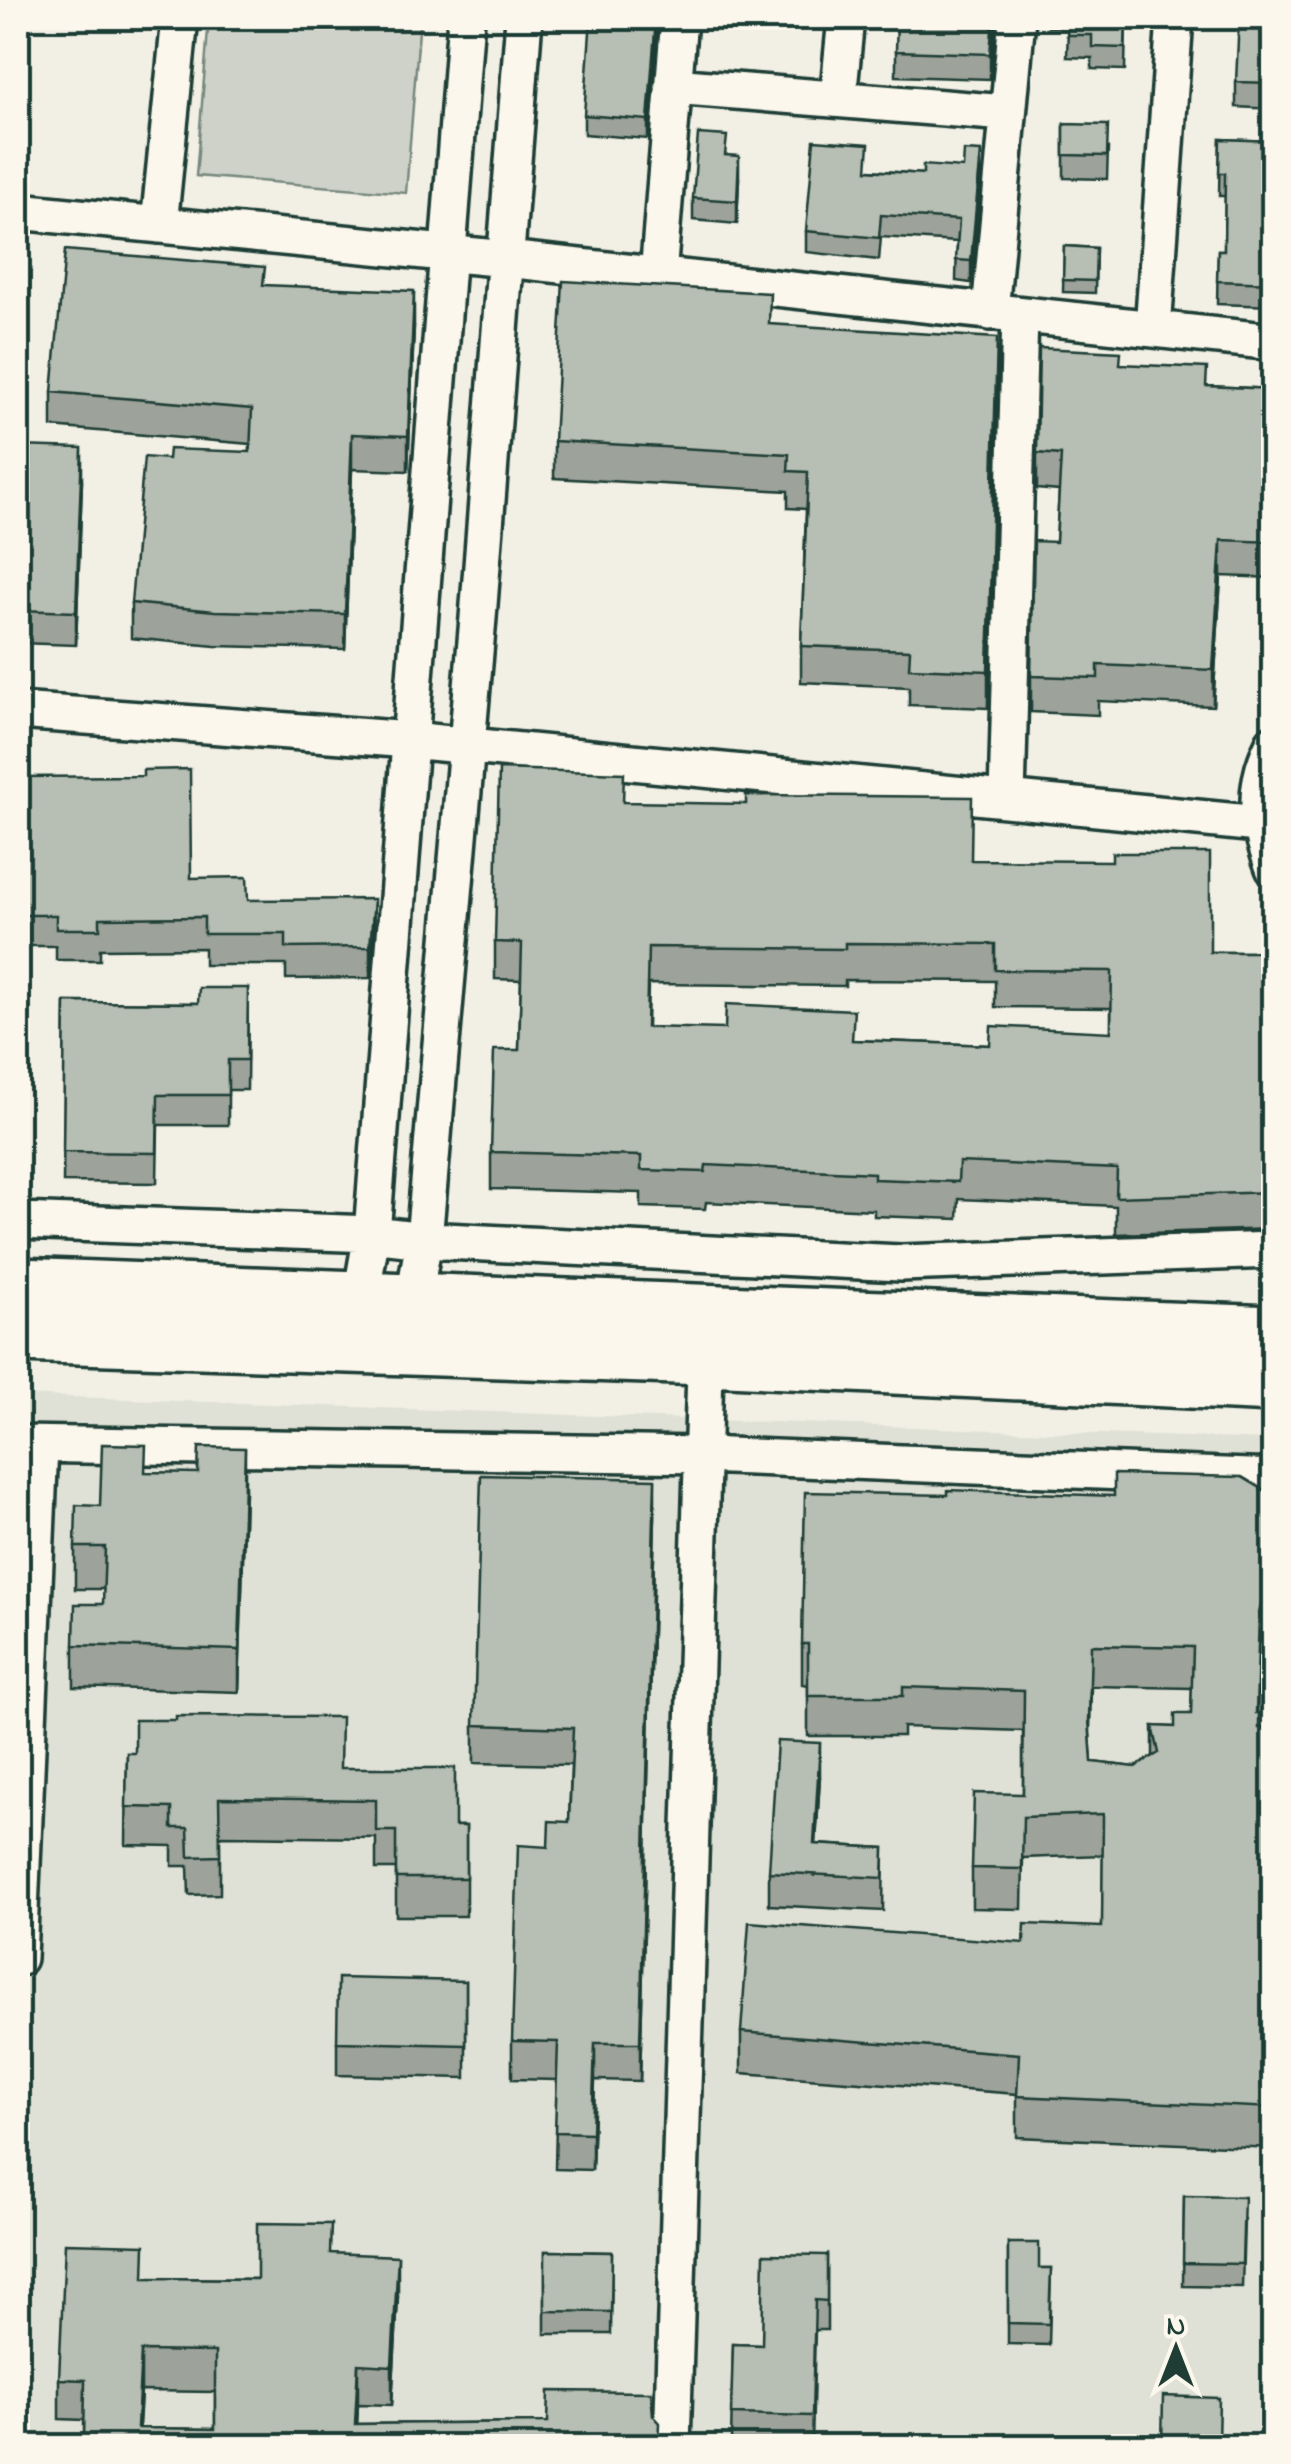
<svg xmlns="http://www.w3.org/2000/svg" width="1291" height="2464" viewBox="0 0 1291 2464" font-family="'Indie Flower',sans-serif">
<style>
.built{fill:#e0e1d6}
.green{fill:#cfd2c8;stroke:#77887e;stroke-width:2.5}
.lines{fill:none;stroke-linecap:round;stroke-linejoin:round}
.minor-casing{stroke:#1f3d34;stroke-width:42}
.primary-casing{stroke:#1f3d34;stroke-width:62}
.minor{stroke:#fbf7ec;stroke-width:35}
.primary{stroke:#fbf7ec;stroke-width:55}
.wall{fill:#9da39a;stroke:#1f3d34;stroke-width:2.5;fill-rule:evenodd}
.shaded-wall{fill:#80857d;stroke:#1f3d34;stroke-width:2.5}
.building{fill:#b7beb3;stroke:#1f3d34;stroke-width:2.5;fill-rule:evenodd}
</style>
<rect width="100%" height="100%" fill="#f2f0e5"/>
<filter id="ink" filterUnits="userSpaceOnUse"><feTurbulence type="fractalNoise" baseFrequency=".01" numOctaves="2"/><feDisplacementMap in="SourceGraphic" scale="20" xChannelSelector="R" yChannelSelector="G"/><feConvolveMatrix kernelMatrix="1 2 1 2 8 2 1 2 1" color-interpolation-filters="sRGB"/></filter>
<g filter="url(#ink)">
<path class="built" d="M18,1395L1273,1440V2446H18Z"/>
<path class="green" d="M209,18H420L406,193L196,176Z"/>
<g class="lines">
<g class="minor-casing">
<path id="minor" d="M673,86L1006,113
M838,99L846,18
M18,211L506,259L1274,342
M159,225L180,18
M658,276L679,18
M990,312L1017,18
M1153,329L1175,18
M18,711L410,740L1258,824
M1274,743C1251,789 1257,822 1274,868
M1007,799L1020,315
M18,1221L372,1234L424,1240L901,1263L1274,1250
M357,1319L372,1234L466,18
M410,1321L424,1240L478,618L524,18
M18,1444L703,1455L1274,1478
M18,1958L40,1445
M672,2446L706,1338"/>
</g>
<g class="primary-casing">
<path id="primary" d="M18,1286L1274,1334
M18,1334L706,1357L1274,1384"/>
</g>
<use href="#minor" class="minor"/>
<use href="#primary" class="primary"/>
</g>
<path class="wall" d="M995,18L990,79L896,76V51Z
M1048,18H1126L1125,70L1092,69V58L1067,57L1068,27H1048Z
M1274,18V109L1236,107V82Z
M656,34L648,139L584,134V115Z
M1064,124L1108,148L1107,179L1064,178Z
M1220,139L1274,141V306L1217,304L1218,250H1224L1225,196H1219Z
M727,155L739,178L737,224L693,220V198Z
M869,170L923,174H981L971,283L956,281L957,242L881,237L879,260L806,252V231Z
M1064,246L1096,248L1095,293L1063,292Z
M265,285L414,326L408,471L352,469L345,649L215,646L131,638V603L168,459L250,452V444L52,427V392Z
M770,324L997,375L988,708L909,705V687L801,682V646L806,509L788,508V491L554,478V441Z
M1121,364L1207,386L1274,389V578L1221,576L1213,706L1098,701V715L1031,712V676L1056,542L1059,491L1037,489V453Z
M18,446L82,481L76,645L18,643Z
M18,777L191,878L248,900L374,930L370,978L286,979V965H204V948L100,949V960H56V946H18Z
M624,802L972,860L1210,952H1273L1274,1229L1116,1234V1206L959,1199L958,1219L874,1216V1210L706,1202L705,1209L641,1207V1193L491,1189V1152L519,1050L521,980L495,979V942ZM845,980L995,981V1007L1111,1008V1032L990,1045L854,1040L647,1027L648,984L845,986Z
M248,988L247,1090H228V1125H158L157,1183L63,1182L65,1002L198,1003Z
M146,1472L245,1490L239,1692L74,1687V1645L103,1604L104,1589H75V1547L100,1506Z
M948,1495L1274,1500V1589L1259,1654L1257,1713L1271,1934L1274,1935V2148L1017,2137V2094L741,2073V2032L1024,1943L1102,1927L1103,1855L1023,1858L1022,1909L972,1908V1868L1023,1794V1731L903,1727V1736H808V1685L802,1684V1644ZM1091,1686L1192,1688L1191,1714L1175,1727L1153,1726V1756L1135,1767L1092,1762L1090,1733Z
M655,1517L640,2081L595,2080L592,2170L555,2169L557,2080L512,2079V2041L548,1847L569,1822L571,1765L474,1763V1725Z
M127,1753L341,1768L455,1826H466V1916H396V1869H376V1838L220,1836V1894L189,1895L188,1866H172V1846L126,1845Z
M820,1776L816,1844L884,1848L883,1911L769,1905V1872Z
M466,1981V2078L337,2075V2042Z
M1184,2196L1244,2219L1242,2287L1183,2286Z
M1008,2243L1039,2268H1051L1049,2345L1008,2344Z
M545,2251L612,2252L611,2334H545Z
M331,2253L398,2296L392,2405L358,2404L357,2424L548,2422L653,2415L660,2446H84V2420L59,2419V2379L145,2278L257,2279ZM141,2391L215,2392V2429L139,2428Z
M827,2255V2330H815L812,2445L731,2443L733,2344L762,2345Z"/>
<path class="shaded-wall" d="M18,18H21L18,59Z
M656,18V34L648,139V120Z
M993,18H995L990,79V54Z
M981,152V174L971,283V261Z
M739,156V178L737,224V201Z
M414,291V326L408,471V436Z
M997,338V375L988,708V671Z
M352,434V469L345,649V614Z
M82,448V481L76,645V612Z
M1221,540V576L1213,706V670Z
M374,899V930L370,978V947Z
M245,1448V1490L239,1692V1650Z
M655,1479V1517L640,2081V2043Z
M1274,1548V1589L1259,1654L1256,1754L1259,1614Z
M820,1743V1776L814,1877V1844Z
M595,2043V2080L592,2170V2133Z
M398,2256V2296L392,2405V2366Z
M141,2351V2391L137,2446Z
M358,2364V2404L356,2446L355,2424Z"/>
<path class="building" d="M591,18H656L648,120L584,115Z
M897,18H993L990,54L896,51Z
M1068,18H1126L1125,48L1092,47V35H1067Z
M1239,18H1274V83L1236,82Z
M1064,124L1108,125L1107,156L1064,155Z
M698,134L727,136L725,155L739,156L737,201L693,198Z
M1220,139L1274,141V283L1217,281L1218,250H1224L1225,173H1219Z
M814,140L869,144L867,170L923,174V165L963,168L964,151L981,152L971,261L956,260L959,220L881,215L879,238L806,231Z
M1064,246L1096,248L1095,281L1063,280Z
M65,250L265,267L263,285L414,291L408,436L352,434L345,614L215,611L131,603L144,457L168,459L169,449L250,452L252,409L52,392Z
M563,281L770,293L769,324L997,338L988,671L909,668L910,650L801,646L808,472L788,471L789,454L554,441Z
M1039,348L1121,352L1120,364L1207,368L1206,386L1274,389V542L1221,540L1213,670L1098,665V678L1031,676L1034,541L1056,542L1061,455L1037,453Z
M18,446L82,448L76,612L18,610Z
M190,769L191,878L247,877L248,900L374,899L370,947L286,948V934H204V917L100,918V929H56V915H18V777L143,776V770Z
M499,769L624,773L623,802L746,804V795L972,797L971,860L1112,861V853H1210V952H1273L1274,1192L1116,1197L1117,1169L959,1162L958,1182L874,1179V1173L706,1165L705,1172L641,1170V1156L491,1152L494,1050H519L522,943L495,942ZM845,943L995,944V970L1112,971L1111,1032L991,1026L990,1045L852,1040L854,1010L726,1004L725,1029L646,1027L648,947L845,949Z
M199,988H248L247,1060H228V1095H158L157,1153L63,1152L65,1002L198,1003Z
M102,1444L146,1445L145,1472L198,1473L199,1447L245,1448L239,1650L74,1645L75,1604H103L105,1547H75L76,1505L100,1506Z
M1114,1474L1242,1477L1264,1490L1274,1500V1548L1259,1614L1256,1713H1259V1728H1271V1934L1274,1935V2108L1017,2096L1019,2054L741,2032L749,1922L1024,1943L1025,1924L1102,1927L1103,1814L1023,1817L1022,1869L972,1868L974,1793L1023,1794L1024,1691L903,1687V1696H808V1644H802L805,1492L948,1495V1490L1114,1496ZM1091,1645L1193,1647L1191,1714H1175V1727L1153,1726L1159,1753L1135,1767L1092,1762L1089,1720Z
M481,1475L655,1479L640,2043H595L592,2133L555,2132L558,2042L512,2041L518,1845L548,1847L549,1821L569,1822L573,1728L474,1725Z
M176,1716L341,1717L340,1768H455V1826H466V1878H396V1831H376V1800L219,1798L220,1856L189,1857L188,1828H172V1808L126,1807L127,1753H135V1720H176Z
M777,1741L820,1743L814,1844L884,1848L883,1878L769,1872Z
M338,1978L466,1981V2045L337,2042Z
M1184,2196L1244,2197L1242,2264L1183,2263Z
M257,2223L331,2224L330,2253L398,2256L392,2366L358,2364L355,2424L548,2422L549,2391L651,2392L653,2415L660,2423L659,2446H84L85,2380L59,2379L65,2243L145,2245L144,2278L257,2279ZM141,2351L215,2352V2429L137,2428Z
M1008,2243H1039V2268H1051L1049,2324L1008,2323Z
M545,2251L612,2252L611,2312L545,2311Z
M764,2254L827,2255V2301L815,2300L812,2416L731,2414L733,2344L762,2345Z
M1163,2396L1219,2398L1218,2446L1162,2445Z"/>
</g>
<rect width="1291" height="2464" fill="none" stroke="#fbf7ec" stroke-width="60"/>
<rect x="30" y="30" width="1231" height="2404" fill="none" stroke="#1f3d34" stroke-width="4" filter="url(#ink)"/>
<g transform="translate(1176 2349)" stroke="#fbf7ec" stroke-width="8" paint-order="stroke">
<path d="M0-8L18 38L0 25L-18 38Z" fill="#1f3d34"/>
<text y="-15" font-size="28" font-weight="bold" text-anchor="middle" fill="#1f3d34">N</text>
</g>
</svg>
